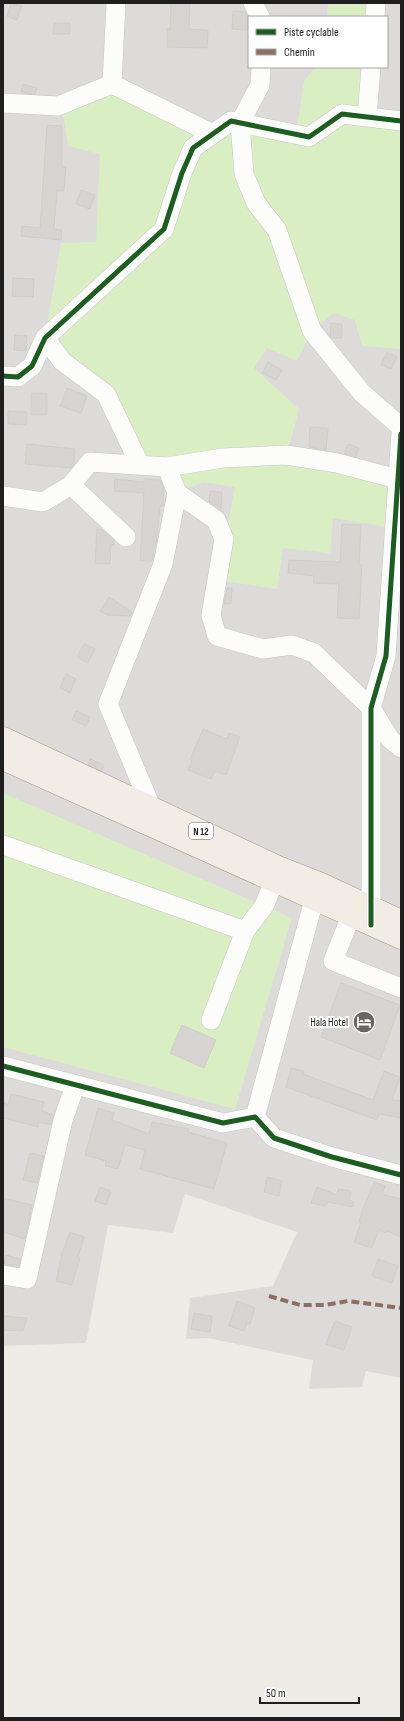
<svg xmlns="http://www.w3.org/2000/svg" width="404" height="1721" viewBox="0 0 404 1721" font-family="'Sofia Sans Condensed',sans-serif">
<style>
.residential{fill:#dddbd9;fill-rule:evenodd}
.grass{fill:#daeec3}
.building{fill:#d6d4d0;stroke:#d1cdc9}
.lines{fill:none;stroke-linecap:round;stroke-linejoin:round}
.minor-casing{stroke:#c6c6c3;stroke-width:20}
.major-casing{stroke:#a49a83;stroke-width:23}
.minor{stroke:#fcfcfb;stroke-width:19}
.major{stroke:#f1ece4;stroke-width:22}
.quiet{stroke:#8d6e63;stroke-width:4;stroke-dasharray:8 4;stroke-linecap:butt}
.cycleway-casing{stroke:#fff;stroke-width:8}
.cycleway{stroke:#1b5e20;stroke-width:5}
.labels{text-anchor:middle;stroke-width:4;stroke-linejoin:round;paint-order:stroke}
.shield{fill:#fff;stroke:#626262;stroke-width:1}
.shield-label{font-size:10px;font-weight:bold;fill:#1f1f1f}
.poi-label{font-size:11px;fill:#1f1f1f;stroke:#fff;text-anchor:end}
</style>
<rect width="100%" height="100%" fill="#eeece7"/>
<path class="residential" d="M3,3H401V1378L366,1371L362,1387L309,1389L313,1360L208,1338L186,1339L190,1298L273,1286L297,1232L185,1194L173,1233L108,1225L86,1343L3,1346ZM249,17H387V67H249Z"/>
<path class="grass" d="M328,3H376L375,17H327Z
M315,67H371L367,117L401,121V349L362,346L355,320L334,313L312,331L297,361L267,348L254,368L299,409L287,455L398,480L395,528L333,518L330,553L283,548L277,589L217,580L235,487L203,482L177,493L167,467L140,465L106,394L45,338L61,243L96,242L100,154L68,146L65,122L58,106L112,84L213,134L231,121L296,134L304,81Z
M3,793L292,918L235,1109L3,1047Z"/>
<path class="building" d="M11,3L22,6L17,20L7,16Z
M171,3H190L189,29L208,30L207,48L167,47V28L170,29Z
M233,11L245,12L248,18L247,30L232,29Z
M54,23H70V34H53Z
M23,84L37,88L35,94L21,93Z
M47,125L62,126V166L66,167L64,191H57L54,229L62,230L61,240L21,236L22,226L40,228Z
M81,190L95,195L90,209L76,204Z
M13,278L34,279L33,297L12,296Z
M331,323L342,324V338H332L330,336Z
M15,335L27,336L26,351L14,350Z
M387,352L397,357L391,369L381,365Z
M268,362L282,370L276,380L262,373Z
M67,388L87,396L81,413L60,406Z
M31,393H47V415H31Z
M8,411L27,412L26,425L8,424Z
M310,427L328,428L326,450L309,447Z
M27,444L75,449L74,464L71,468L25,464Z
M348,444L359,448L356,457L344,454Z
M115,479L144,482V479L160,480L164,489L163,506H160L157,537L152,561H140L144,493L114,491Z
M210,491L222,492L221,509L209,502Z
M342,524L361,525L359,565H362L359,619L337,618L339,584L313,583L314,576L288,573L289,560L340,562Z
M97,529H101L114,540V545H111L110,564L95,563Z
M227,588H232L231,604H224Z
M109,597L132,612L131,616L107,615L100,611Z
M84,644L95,649L88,663L77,657Z
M66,674L76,679L70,693L60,688Z
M76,711L90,717L86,726L72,720Z
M203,729L227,739L229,733L240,737L226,775L215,771L211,779L188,770L192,761L190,760Z
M90,759L104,765L102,771L88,764Z
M341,983L400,1005L380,1060L321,1037Z
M182,1025L216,1040L204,1068L170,1053Z
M291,1068L304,1071L303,1074L373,1100L384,1071L400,1077L392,1100L401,1101V1118L379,1114L377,1120L286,1087Z
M11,1094L44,1102L42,1111L53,1115L51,1125L39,1122L38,1127L3,1118V1103L8,1105Z
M98,1108L114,1113L112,1120L149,1134L152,1122L189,1129L188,1132L227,1143L214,1189L140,1169L145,1150L125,1145L118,1169L105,1166L106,1161L85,1155Z
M30,1153L44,1156L37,1183L23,1180Z
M267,1177L282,1181L279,1196L264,1192Z
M374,1182L385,1186L382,1194L401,1199V1237L387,1231L386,1233L379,1230L372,1248L354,1242L361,1222H359L363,1209Z
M100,1187L111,1191L106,1205L95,1201Z
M317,1187L337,1195L338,1189L351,1191L349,1200L354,1202L353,1207L328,1202L326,1206L311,1203Z
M3,1198L32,1205L25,1239L3,1232Z
M70,1232L84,1237L78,1257L80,1258L72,1285L56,1281L62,1253Z
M6,1255L20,1259L19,1266L4,1264Z
M378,1259L398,1266L392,1283L372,1276Z
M237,1301L255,1308L250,1324L247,1323L244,1331L229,1326Z
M194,1313L212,1316L210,1332L191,1329Z
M3,1316L27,1318L23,1331L3,1330Z
M335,1321L352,1327L344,1350L326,1344Z"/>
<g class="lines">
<g class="minor-casing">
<path id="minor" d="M253,3L260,17
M375,17L376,3
M261,67L260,85L240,123L244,174L256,203L277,230L312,331L362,393L401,427
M112,84L116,3
M3,103L58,106L112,84L213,134
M367,117L371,67
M45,338L62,361L106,394L140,465
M3,376L18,377L32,366L45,338L164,229L182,173L193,148L231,121L309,137L342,114L401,121
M71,485L126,537
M177,493L216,520L224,539L211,615L217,636L263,649L292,645L314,653L371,708L390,739L401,748
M3,496L43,502L71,485L90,462L167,467L223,458L286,455L337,463L401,480
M151,807L108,704L163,564L177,493L167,467
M3,845L245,931
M351,916L333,961L401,988
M371,920V708L386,656L401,434
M211,1020L245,931L264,906L274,882
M3,1066L223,1123L255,1117L274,1138L332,1157L401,1175
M255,1117L314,900
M3,1275L27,1279L63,1120L75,1086"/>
</g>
<g class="major-casing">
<path id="major" d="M3,738L278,867L319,883L401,921
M3,759L401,938"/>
</g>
<use href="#minor" class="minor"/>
<use href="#major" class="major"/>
<path class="quiet" d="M269,1296L300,1305H325L348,1301L401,1308"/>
<g class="cycleway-casing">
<path id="cycleway" d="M3,376L18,377L32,366L45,338L164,229L182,173L193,148L231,121L309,137L342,114L401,121
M371,925V708L386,656L401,434
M3,1066L223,1123L255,1117L274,1138L332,1157L401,1175"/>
</g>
<use href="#cycleway" class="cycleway"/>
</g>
<defs>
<g id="hotel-disc" transform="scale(1.15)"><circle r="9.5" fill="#676765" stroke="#fff"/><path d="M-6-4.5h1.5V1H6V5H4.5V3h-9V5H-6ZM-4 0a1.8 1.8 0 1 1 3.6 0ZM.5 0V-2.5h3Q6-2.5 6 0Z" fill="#fff"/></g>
</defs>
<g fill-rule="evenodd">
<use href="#hotel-disc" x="364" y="1022"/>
</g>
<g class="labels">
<rect class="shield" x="189" y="823" width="24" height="16" rx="3"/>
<g class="shield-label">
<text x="201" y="835">N 12</text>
</g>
<g class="poi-label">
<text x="348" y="1026">Hala Hotel</text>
</g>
</g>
<rect width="404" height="1721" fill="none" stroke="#1f1f1f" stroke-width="8"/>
<rect x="248" y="16" width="140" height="52" fill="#ffffff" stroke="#a5a5a5"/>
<rect x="256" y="29" width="20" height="6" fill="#1b5e20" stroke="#a5a5a5"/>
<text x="284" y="36" font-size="12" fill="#1f1f1f">Piste cyclable</text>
<rect x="256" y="49" width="20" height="6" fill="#8d6e63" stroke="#a5a5a5"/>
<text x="284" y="56" font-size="12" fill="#1f1f1f">Chemin</text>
<path d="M260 1697v6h99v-6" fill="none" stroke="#1f1f1f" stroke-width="2"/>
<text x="266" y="1697" font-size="12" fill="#1f1f1f" stroke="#ffffff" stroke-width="3" paint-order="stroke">50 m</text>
</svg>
